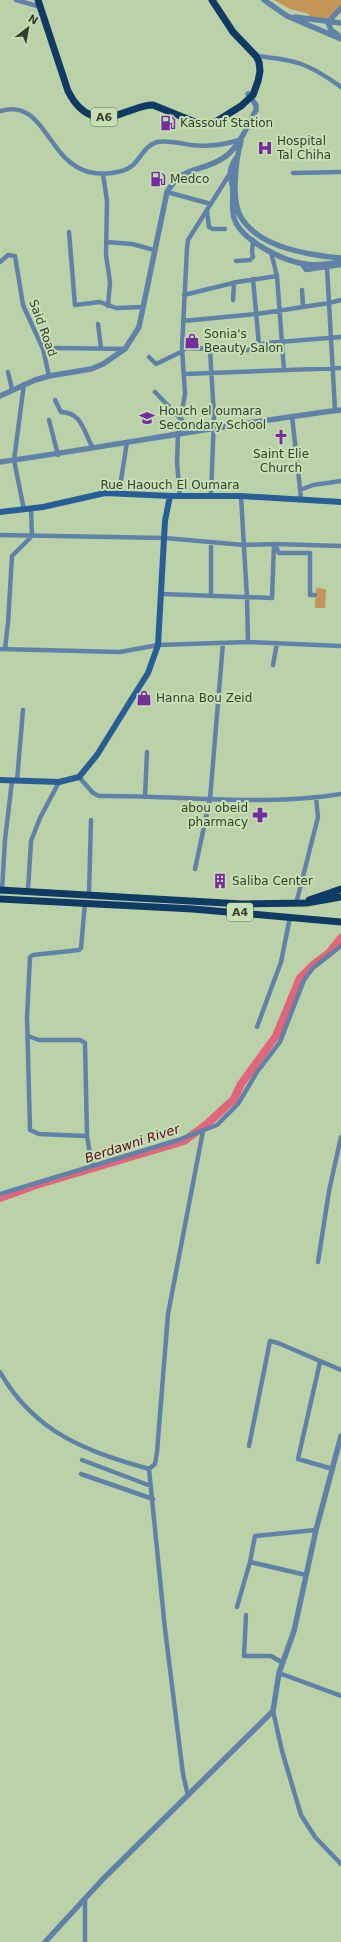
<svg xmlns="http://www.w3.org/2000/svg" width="341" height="1942" viewBox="0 0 341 1942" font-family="'DejaVu Sans',sans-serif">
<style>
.green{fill:#c59557}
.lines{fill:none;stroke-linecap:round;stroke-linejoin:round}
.river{stroke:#e3657b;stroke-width:8}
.minor{stroke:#6082a9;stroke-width:4.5}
.tertiary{stroke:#6082a9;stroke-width:5.5}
.secondary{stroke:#285e96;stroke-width:6}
.trunk{stroke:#0e3a64;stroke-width:7}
.labels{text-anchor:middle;stroke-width:4;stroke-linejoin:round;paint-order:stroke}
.shield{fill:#c7dfb5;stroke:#626f56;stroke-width:1}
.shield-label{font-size:11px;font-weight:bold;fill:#363f2e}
.poi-label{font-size:12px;fill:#363f2e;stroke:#c7dfb5;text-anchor:start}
.street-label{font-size:12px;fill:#363f2e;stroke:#c7dfb5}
.water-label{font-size:13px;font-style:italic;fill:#5b0820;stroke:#c7dfb5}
</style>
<rect width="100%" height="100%" fill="#bbd2a8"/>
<path class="green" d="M274,0H341V12L332,20L309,17V14L290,9Z
M316,588L326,589L325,608H315Z"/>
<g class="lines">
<path class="river" d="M0,1198L36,1185L184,1141L207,1124L234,1099L241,1084L276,1036L300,978L313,965L329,953L341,938"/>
<path class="minor" d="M16,0L41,7
M256,56C296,60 308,63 341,87
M0,111C46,98 46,161 89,172C102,175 123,174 133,165C141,157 146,145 157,142C168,140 180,143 191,145C207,147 223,145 239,140
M293,173L341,172
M103,174L107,201L106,255L110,282L108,306
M167,192L211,204
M207,211L209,227L213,229H225
M69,232L75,305L100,302L116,308L143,307
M107,242L132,244L154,250
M271,252L277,276L284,370
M236,261L250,260L253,257L252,252L253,240
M0,262L8,255L15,256L23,305L43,349L49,376
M301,263L306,270L327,267
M253,279L259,345
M302,290L303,306
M184,295L237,282L277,276
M233,300L234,283
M183,321L257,314L329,303L327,267L341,265
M98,324L101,348
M182,348L248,350C255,349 259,344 266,343L341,337
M43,349L57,348L125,349
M210,350L214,416L211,496
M149,357L156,364L183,351
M8,372L12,389
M185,374L341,368
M24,384L14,460L24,510
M155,392L182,420
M55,400L61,412C82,412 84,433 93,448
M335,410L329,303L341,300
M292,416L301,498
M49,420L58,455
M300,490L313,485L341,481
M119,493L127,442
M180,496L177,463L178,433L185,394L182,348L187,248L188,240L229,175
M241,496L247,598L248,642
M0,535L165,538L244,545L274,544L341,546
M275,545L279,553H310V595H315
M162,594L272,598L274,544
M211,596V542
M0,649L120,652L158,645L248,642L341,646
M5,649L8,623L12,556L32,536L31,509
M273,665L277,643
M79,777L93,793L99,796C178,795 265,807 341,794
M17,781L23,710
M145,796L147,752
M195,869L210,799L223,643
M2,890L5,840L12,781
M28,890L31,841L40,818L59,782
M89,894L91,820
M85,903L81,948L79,950L33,955L30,957L27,1017L30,1130L39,1134L87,1136
M296,904L318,817L316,798
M257,1027L281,962L290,917
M28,1036L39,1040H80L85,1043L87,1136L92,1166
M0,1194L178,1140L217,1125L238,1104L257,1072L280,1042L304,980L313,968L341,946
M318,1262L329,1191L341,1137
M320,1362L298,1459L333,1469
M0,1372C35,1433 86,1451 149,1469
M249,1446L270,1341L278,1343L341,1370
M82,1460L151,1486
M149,1469L155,1464L157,1452L168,1314L203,1131
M149,1469L165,1629L183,1774L188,1796
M81,1474L153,1499
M250,1562L306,1575
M237,1607L250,1562L255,1536L316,1530
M246,1615L244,1656H271L283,1663
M279,1673L341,1696
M273,1711L282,1751L301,1815L315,1837L341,1864
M85,1900V1942"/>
<path class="tertiary" d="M264,0L287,16L341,39
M295,17L341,23
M328,22L331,30L338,35
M328,22L341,8
M241,141C236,159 230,202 242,219C261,248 309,255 341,258
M236,158C226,174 232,176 233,192C233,202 231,214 236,223C246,242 283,261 305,264C317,266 329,264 341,262
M0,396L35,380L49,376L91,369L103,364L125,349L139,327L167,192C183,164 204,173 226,156C240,145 248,125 256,110V105L248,94
M0,462C114,446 227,424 341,410
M45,1942L103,1879L273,1711L279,1673L294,1631L316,1530L341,1436"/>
<path class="secondary" d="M0,512L43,507L105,493L170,496H241L341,502
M0,780L59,782L79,777L97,755L136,692L148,673L158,645L165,521L170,496"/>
<path class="trunk" d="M38,0L68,91C81,117 99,123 126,112C136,109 143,105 153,105L195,122L211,123L217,121L241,106L253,95L258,81L260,71L259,62L256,56L233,32L212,0
M0,890L242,904L307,903L341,897
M0,899L193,909L341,922
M309,900L341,889"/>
</g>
<defs>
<g id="fuel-bare" transform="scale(1.2)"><path d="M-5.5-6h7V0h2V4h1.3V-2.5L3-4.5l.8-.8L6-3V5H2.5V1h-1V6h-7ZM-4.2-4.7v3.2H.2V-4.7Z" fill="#772c9e" stroke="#c7dfb5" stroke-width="2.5" paint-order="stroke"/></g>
<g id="hospital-bare" transform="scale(1.2)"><path d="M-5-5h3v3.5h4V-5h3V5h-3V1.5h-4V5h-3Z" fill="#772c9e" stroke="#c7dfb5" stroke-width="2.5" paint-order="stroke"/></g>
<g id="shop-bare" transform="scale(1.2)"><path d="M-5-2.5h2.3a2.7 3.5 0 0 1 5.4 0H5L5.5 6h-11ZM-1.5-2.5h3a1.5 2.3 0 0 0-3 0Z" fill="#772c9e" stroke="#c7dfb5" stroke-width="2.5" paint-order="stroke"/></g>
<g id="university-bare" transform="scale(1.2)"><path d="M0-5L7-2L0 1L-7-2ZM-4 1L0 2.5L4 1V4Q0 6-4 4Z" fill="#772c9e" stroke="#c7dfb5" stroke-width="2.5" paint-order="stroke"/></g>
<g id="church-bare" transform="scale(1.2)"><path d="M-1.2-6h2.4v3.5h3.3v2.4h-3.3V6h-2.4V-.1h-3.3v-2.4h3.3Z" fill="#772c9e" stroke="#c7dfb5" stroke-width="2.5" paint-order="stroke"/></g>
<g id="pharmacy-bare" transform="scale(1.2)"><path d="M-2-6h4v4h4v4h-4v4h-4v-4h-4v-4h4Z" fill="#772c9e" stroke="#c7dfb5" stroke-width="2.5" paint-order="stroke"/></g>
<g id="building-bare" transform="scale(1.2)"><path d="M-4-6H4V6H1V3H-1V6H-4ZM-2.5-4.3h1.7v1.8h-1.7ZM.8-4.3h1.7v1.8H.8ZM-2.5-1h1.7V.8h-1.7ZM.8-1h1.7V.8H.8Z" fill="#772c9e" stroke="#c7dfb5" stroke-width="2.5" paint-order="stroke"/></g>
</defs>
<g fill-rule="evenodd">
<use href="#fuel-bare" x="168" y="123"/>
<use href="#hospital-bare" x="265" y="148"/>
<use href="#fuel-bare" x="158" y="179"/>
<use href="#shop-bare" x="192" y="341"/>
<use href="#university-bare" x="147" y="418"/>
<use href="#church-bare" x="281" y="437"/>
<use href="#shop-bare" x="144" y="698"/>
<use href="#pharmacy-bare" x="260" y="815"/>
<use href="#building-bare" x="220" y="881"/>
</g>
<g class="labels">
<g class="shield">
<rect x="91" y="108" width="26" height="18" rx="3"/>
<rect x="227" y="903" width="26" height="18" rx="3"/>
</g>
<g class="shield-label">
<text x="104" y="121">A6</text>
<text x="240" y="916">A4</text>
</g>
<g class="poi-label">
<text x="180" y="127">Kassouf Station</text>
<text x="277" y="145">Hospital<tspan x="277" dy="14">Tal Chiha</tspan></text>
<text x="170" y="183">Medco</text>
<text x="204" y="338">Sonia's<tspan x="204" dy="14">Beauty Salon</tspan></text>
<text x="159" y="415">Houch el oumara<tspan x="159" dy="14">Secondary School</tspan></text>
<text x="281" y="458" text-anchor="middle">Saint Elie<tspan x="281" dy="14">Church</tspan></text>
<text x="156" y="702">Hanna Bou Zeid</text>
<text x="248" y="812" text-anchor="end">abou obeid<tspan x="248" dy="14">pharmacy</tspan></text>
<text x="232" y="885">Saliba Center</text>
</g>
<g class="street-label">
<text transform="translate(43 328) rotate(70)" y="4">Said Road</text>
<text x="170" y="489">Rue Haouch El Oumara</text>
</g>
<g class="water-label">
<text transform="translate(132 1143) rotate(-18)" y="5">Berdawni River</text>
</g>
</g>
<g transform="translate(28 28) rotate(31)" stroke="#c7dfb5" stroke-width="3" paint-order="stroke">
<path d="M0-3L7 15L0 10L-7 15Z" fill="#363f2e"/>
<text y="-6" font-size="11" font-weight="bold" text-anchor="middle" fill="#363f2e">N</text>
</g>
</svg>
